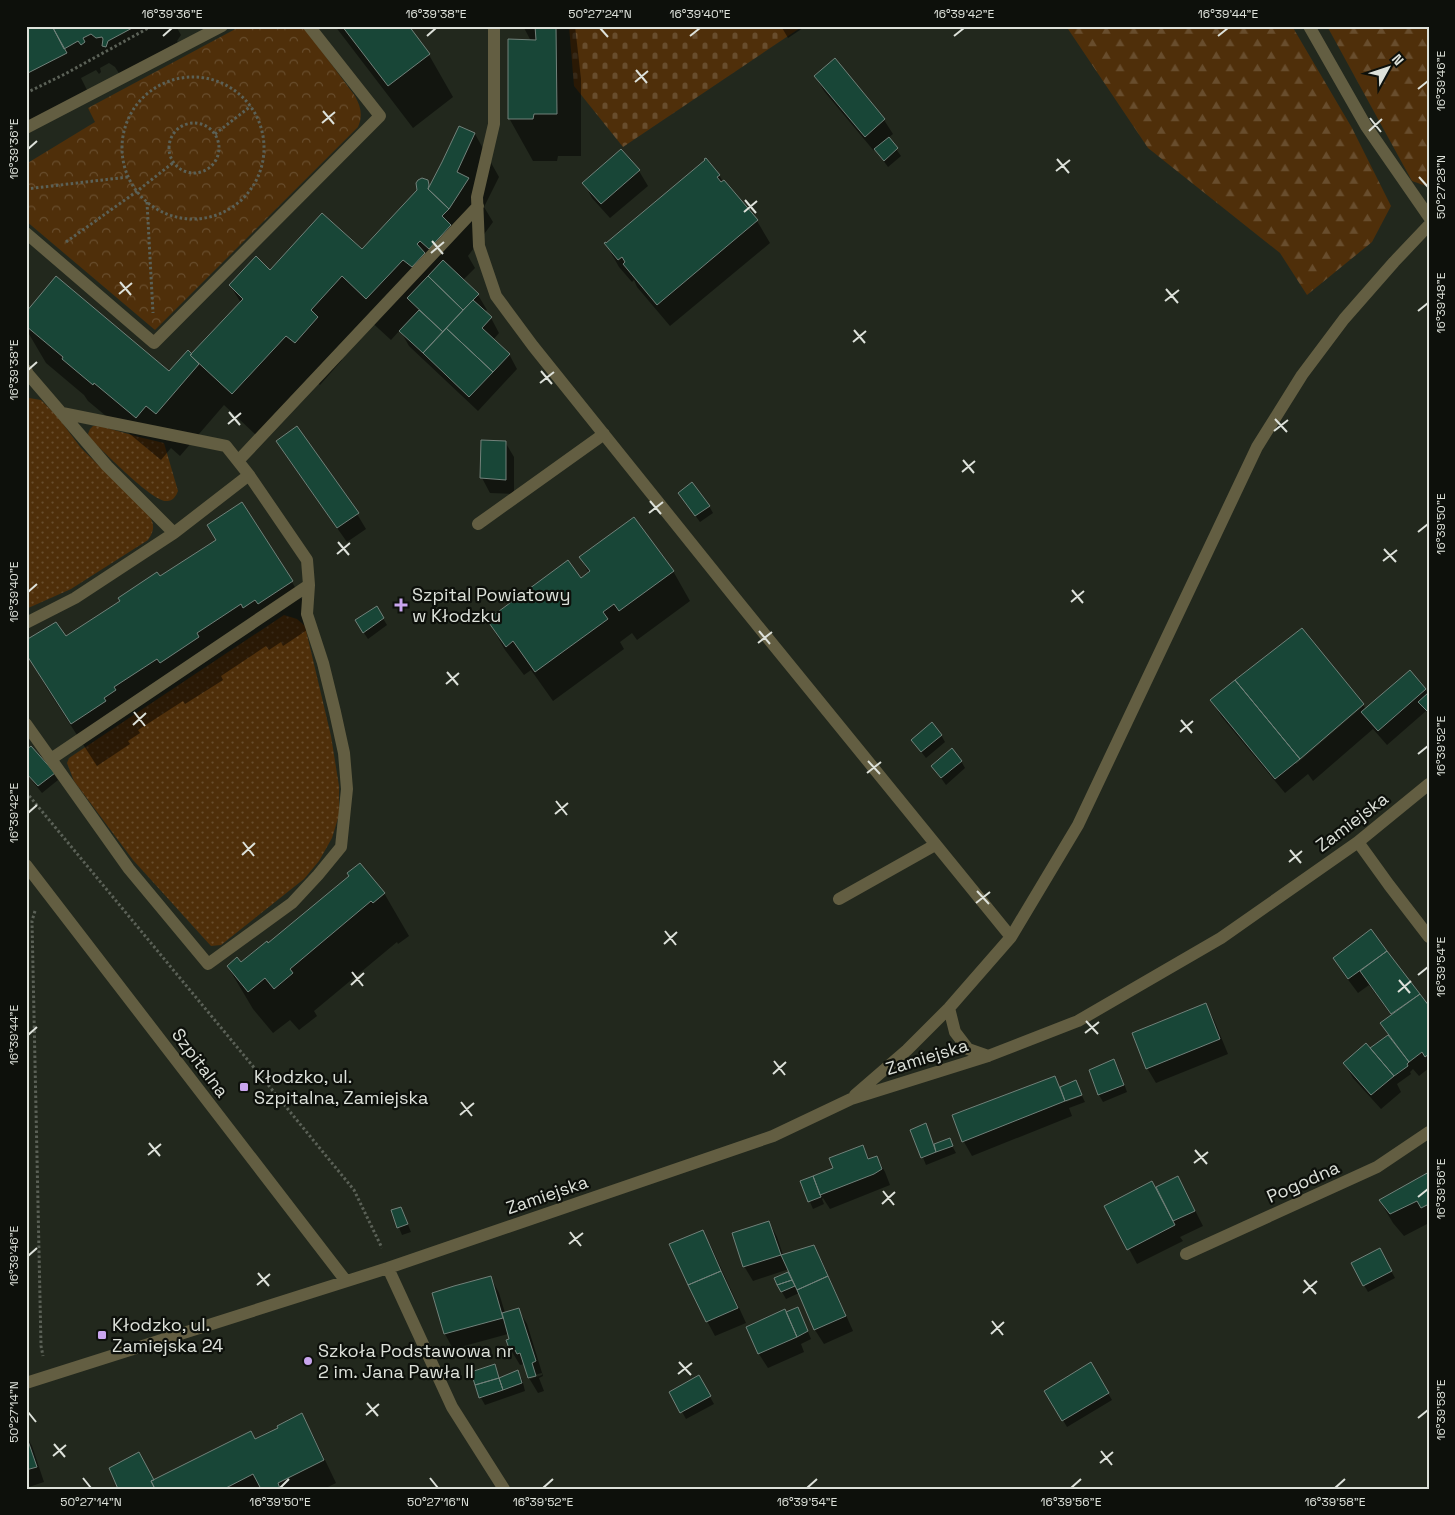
<svg xmlns="http://www.w3.org/2000/svg" width="1455" height="1515" viewBox="0 0 1455 1515" font-family="'Space Grotesk',sans-serif">
<style>
.grass{fill:url(#grass-dots)}
.forest{fill:url(#forest-firs)}
.cemetery{fill:url(#cemetery-stones)}
.park{fill:url(#park-crowns)}
.shadow{fill:#0007;fill-rule:evenodd}
.building{fill:#184637;stroke:#71817a}
.lines{fill:none;stroke-linecap:round;stroke-linejoin:round}
.path{stroke:#5b6157;stroke-width:3;stroke-dasharray:2.5 2.5;stroke-linecap:butt}
.minor{stroke:#635e42;stroke-width:12}
.ticks{fill:none;stroke:#dde1da;stroke-width:2}
.poi-dot{fill:#c9a5ee;stroke:#0d100b;stroke-width:2}
.labels{text-anchor:middle;stroke-width:4.5;stroke-linejoin:round;paint-order:stroke}
.poi-label{font-size:18px;fill:#dde1da;stroke:#0d100b;text-anchor:start}
.street-label{font-size:18px;fill:#dde1da;stroke:#0d100b}
.neatline{fill:none;stroke:#dde1da;stroke-width:2}
.ticks-label{font-size:12px;text-anchor:middle;fill:#dde1da}
</style>
<defs>
<pattern id="grass-dots" width="8" height="8" patternUnits="userSpaceOnUse" patternTransform="scale(1.25)"><rect width="8" height="8" fill="#4f2f0a"/><path d="M2 2h.1M6 6h.1" fill="none" stroke="#684d2d" stroke-width="1.8" stroke-linecap="round"/></pattern>
<pattern id="forest-firs" width="22" height="20" patternUnits="userSpaceOnUse" patternTransform="scale(1.25)"><rect width="22" height="20" fill="#4f2f0a"/><path d="M5 1l3.5 6h-7zM16 11l3.5 6h-7z" fill="#684d2d"/></pattern>
<pattern id="cemetery-stones" width="16" height="16" patternUnits="userSpaceOnUse" patternTransform="scale(1.25)"><rect width="16" height="16" fill="#4f2f0a"/><path d="M2 7V4a2 2 0 0 1 4 0v3zM10 15v-3a2 2 0 0 1 4 0v3z" fill="#684d2d"/></pattern>
<pattern id="park-crowns" width="20" height="18" patternUnits="userSpaceOnUse" patternTransform="scale(1.25)"><rect width="20" height="18" fill="#4f2f0a"/><path d="M2 6a3 3 0 1 1 6 0M12 15a3 3 0 1 1 6 0" fill="none" stroke="#684d2d"/></pattern>
</defs>
<rect width="100%" height="100%" fill="#22281d"/>
<path class="grass" d="M29,398L41,400L57,416L81,448L147,513C155,523 155,530 148,540L71,589L26,609V399Z
M93,426H100L139,437L164,443L178,491C176,496 173,501 167,501C153,503 104,451 91,440L88,434L90,429Z
M284,615L297,619L305,626L331,736L339,786V815L332,838L319,861L304,879L221,945L211,946L133,860L74,781L67,763L69,758Z"/>
<path class="forest" d="M1066,26H1292L1352,128L1391,206L1372,242L1307,295L1280,253L1148,148Z
M1327,26H1429V187L1412,181Z"/>
<path class="cemetery" d="M569,26H803L623,147L574,86Z"/>
<path class="park" d="M241,26H303L355,96C361,107 363,116 358,127L155,330L26,221V164L95,122L88,108Z"/>
<path class="shadow" d="M26,26H176L181,35L177,41L178,42L120,75L115,67L109,63L100,68L101,72L99,74L96,70L81,78L90,96L26,126Z
M335,26H407L429,55L453,97L413,128Z
M523,26H575L581,79V156H558L557,161H533L509,118L531,41Z
M781,26H806L788,38Z
M834,60L884,120L893,134L888,138L901,156L888,167L875,149L874,151L824,91L815,76Z
M460,127L475,134L499,177L484,207L493,222L468,256L475,268L463,280L478,295L487,310L484,312L491,318L499,333L493,340L509,354L517,369L478,411L409,346L400,330L391,340L367,318L336,351L342,360L320,385L311,377L257,436L224,405L180,456L171,448L161,460L119,425L118,426L88,401L84,395L46,363L26,329V314L169,373L188,352L192,355L241,303L230,285L270,272L362,251L427,181L430,186Z
M621,151L639,171L648,186L610,218L592,198L584,183Z
M719,175L723,182L757,221L770,243L670,326L637,287L634,280L632,282L619,267L606,244Z
M277,442L357,514L366,529L347,542L286,456Z
M505,442L514,457V494L490,493L482,478Z
M684,500L709,506L713,513L700,522Z
M242,504L292,582L316,624L283,646L281,642L269,650L266,646L221,676L223,680L185,704L183,701L138,730L140,733L128,741L130,744L97,766L46,687L26,652L65,638L217,540Z
M580,557L673,571L690,601L637,640L632,633L620,642L624,649L553,701L531,670L524,675L505,650L488,620L580,579L589,573Z
M376,607L387,625L368,639L356,621Z
M1301,629L1366,709L1425,689L1429,694V714L1426,711L1387,745L1373,729L1313,781L1308,774L1285,793L1221,716L1212,701ZM1362,704V707L1296,764L1294,762Z
M941,735L945,742L926,758L912,740Z
M26,752L54,774L58,780L42,793L26,773Z
M961,761L965,768L946,785L933,767Z
M384,893L409,936L398,944L397,942L314,1011L317,1016L299,1030L290,1020L273,1033L253,1009L228,967L241,964L268,945Z
M1371,931L1429,1008V1068L1419,1076L1413,1069L1410,1072L1411,1074L1397,1084L1401,1092L1381,1109L1353,1078L1344,1063L1374,1054L1389,1036L1381,1023L1391,1015L1369,985L1358,993L1343,973L1334,959Z
M1206,1005L1214,1020L1228,1054L1156,1083L1147,1068Z
M1114,1061L1118,1067L1127,1092L1103,1102L1099,1095L1090,1071Z
M1054,1078L1060,1088L1075,1082L1066,1099V1102L1082,1096L1085,1102L1069,1108L1072,1116L972,1156L964,1142L954,1116Z
M925,1125L934,1145L949,1140L956,1153L926,1165L912,1130Z
M862,1146L870,1160L877,1157L885,1172L890,1185L830,1209L823,1198L822,1199L824,1204L813,1209L801,1181L834,1169Z
M1429,1173V1223L1404,1236L1393,1223L1380,1201Z
M1178,1177L1203,1226L1180,1237L1183,1241L1137,1264L1106,1206L1158,1195L1157,1187Z
M401,1208L411,1232L402,1235L392,1211Z
M769,1222L777,1237L783,1255L814,1246L822,1261L853,1331L824,1344L815,1330L799,1293L786,1299L782,1292L776,1278H792L789,1269L753,1281L744,1266Z
M702,1232L711,1246L746,1323L715,1336L707,1321Z
M1383,1256L1395,1278L1368,1292L1364,1285Z
M491,1278L499,1293L505,1313L518,1309L527,1324L543,1376L539,1378L544,1391L538,1393L529,1378L524,1364L520,1365L511,1350L508,1334L453,1349L445,1334L434,1294ZM542,1373V1375L530,1379V1376Z
M786,1313L801,1315L811,1339L801,1344L804,1352L768,1368L759,1354L747,1327Z
M1091,1364L1112,1400L1067,1427L1046,1391Z
M494,1366L500,1379L518,1372L522,1379L525,1391L485,1405L481,1398L472,1373Z
M698,1376L714,1404L686,1419L671,1392Z
M301,1415L314,1437L336,1483L324,1489H120L154,1481L255,1441L279,1429Z
M26,1436L32,1446L44,1482L26,1488Z"/>
<path class="building" d="M26,26H52L67,53L26,74Z
M52,26H136L108,41L106,47L102,46L103,39L102,37L96,38L91,34L83,38L85,42L81,45L78,41L64,49Z
M342,26H409L430,54L388,86Z
M535,26H556L557,114H534L533,119H508V39L536,40Z
M835,58L885,119L865,137L814,76Z
M459,126L475,133L457,172L469,178L449,209L428,189L442,162Z
M889,137L898,148L884,161L874,149Z
M621,149L640,170L601,204L582,183Z
M706,158L720,175L717,177L721,182L724,180L758,220L657,305L623,264L625,262L622,257L618,260L604,243L606,242V243L705,160L704,159Z
M422,178L428,180L429,185L428,189L449,209L442,216L451,225L429,249L420,241L417,244L425,253L412,267L403,260L366,299L342,276L311,310L318,317L295,343L286,336L232,394L190,355L243,299L229,285L256,256L270,270L322,213L362,249L417,190L416,183L418,180Z
M443,260L479,294L463,310L428,276Z
M56,276L169,371L188,350L192,354L190,355L199,364L156,414L146,406L136,418L94,383L93,385L62,359L63,357L26,326V312Z
M428,276L463,310L443,332L407,298Z
M473,300L492,317L482,328L510,354L493,372L446,328Z
M419,310L443,332L423,353L399,331Z
M446,328L493,372L469,397L423,353Z
M297,426L359,513L337,528L276,441Z
M481,440L506,441V480L480,478Z
M692,482L710,506L695,516L678,493Z
M242,502L293,581L258,604L255,600L243,608L241,604L197,633L199,637L160,663L157,659L114,687L116,690L104,698L106,701L71,724L26,654V640L56,622L66,636L120,601L118,598L157,572L160,576L216,540L207,525Z
M634,517L674,571L619,611L614,604L603,612L608,619L535,672L513,641L506,647L487,620L568,560L581,578L590,571L579,557Z
M377,606L384,618L363,633L355,620Z
M1302,628L1364,704L1300,759L1235,680Z
M1410,670L1426,689L1378,731L1361,712Z
M1235,680L1300,759L1275,779L1210,700Z
M1429,692V713L1418,702Z
M932,722L942,735L921,752L911,740Z
M31,746L55,773L38,786L26,773V750Z
M952,748L962,761L941,778L931,766Z
M360,863L385,893L373,903L371,901L290,969L293,973L274,989L265,978L248,992L227,966L237,957L241,962L267,941L268,943L349,876L347,873Z
M1371,929L1387,951L1348,979L1333,958Z
M1387,951L1420,994L1391,1014L1360,971Z
M1420,994L1429,1006V1054L1425,1057L1422,1052L1409,1062L1380,1023Z
M1206,1003L1220,1039L1146,1069L1132,1033Z
M1388,1035L1409,1062L1407,1064L1408,1066L1394,1076L1370,1048Z
M1366,1043L1394,1076L1371,1095L1343,1063Z
M1114,1059L1124,1085L1098,1095L1089,1070Z
M1055,1076L1065,1101L962,1142L952,1115Z
M1076,1080L1082,1095L1065,1101L1060,1087Z
M926,1123L936,1152L921,1158L910,1130Z
M950,1138L953,1146L936,1152L934,1144Z
M863,1145L868,1159L877,1156L882,1169L874,1174L820,1195L813,1176L833,1168L829,1158Z
M1429,1172V1204L1421,1208L1417,1201L1390,1214L1379,1200Z
M813,1176L821,1197L808,1202L800,1181Z
M1178,1176L1195,1211L1173,1221L1156,1187Z
M1152,1181L1175,1225L1127,1250L1104,1206Z
M401,1207L408,1224L397,1228L391,1210Z
M769,1221L781,1255L743,1267L732,1233Z
M703,1230L721,1271L688,1285L669,1244Z
M814,1245L828,1276L797,1290L781,1255Z
M1380,1248L1392,1271L1363,1286L1351,1263Z
M721,1271L738,1308L706,1322L688,1285Z
M788,1272L792,1280L777,1285L774,1278Z
M491,1276L503,1318L444,1334L432,1293L454,1286Z
M828,1276L846,1316L814,1330L797,1290Z
M792,1280L795,1286L781,1292L777,1285Z
M798,1307L808,1331L797,1337L786,1312Z
M519,1308L536,1361L532,1363L536,1376L528,1378L520,1353L517,1354L515,1350L510,1351L506,1340L509,1339L502,1313Z
M785,1309L797,1337L758,1354L746,1327Z
M1091,1362L1109,1393L1062,1421L1044,1391Z
M495,1364L499,1378L475,1385L471,1372Z
M518,1370L522,1383L503,1390L499,1378Z
M699,1375L711,1396L680,1413L669,1392Z
M499,1378L503,1390L479,1398L475,1385Z
M302,1413L324,1460L278,1483L280,1489H261L253,1474L224,1489H155L151,1481L251,1431L255,1439L278,1428L277,1426Z
M26,1435L37,1467L26,1470Z
M139,1452L154,1480L151,1481L155,1489H118L109,1468Z"/>
<g class="lines">
<path class="path" d="M122 148a71 71 0 1 1 142 0a71 71 0 1 1-142 0Z
M26,93L65,74L152,26
M169 148a25 25 0 1 1 50 0a25 25 0 1 1-50 0Z
M215,134L251,106
M26,189L128,177
M147,202L153,313
M66,242L136,192L174,162
M26,792L242,1053L354,1190L382,1248
M35,911L32,921L41,1346L43,1356"/>
<path class="minor" d="M494,26V124L477,197L479,246L496,296L533,346L736,599L1011,937
M1309,26L1366,126L1429,217
M26,128L222,26
M26,233L154,343L380,116L309,26
M26,370L28,374L107,466L174,533L249,475L226,446L62,413
M238,461L478,206
M478,524L604,434
M26,623L75,598L174,533
M26,724L129,869L208,964L292,903L318,875L341,847L347,789L344,753L335,712L323,663L307,614L309,585L307,560L249,475
M51,759L309,585
M1358,842L1389,885L1429,937
M26,865L346,1281
M839,899L935,845
M949,1008L955,1032L968,1049L988,1056
M855,1095L907,1050L949,1008L1011,937L1078,825L1257,447L1302,375L1344,319L1394,262L1429,225
M1186,1254L1377,1167L1429,1132
M388,1268L452,1407L504,1489
M26,1383L388,1268L773,1136L851,1099L988,1056L1078,1021L1221,938L1358,842L1429,784"/>
</g>
<path class="ticks" d="M600,28L608,37M163,36L172,28M427,36L436,28M690,36L700,28M954,36L964,28M1218,36L1228,28M636,70L647,83M635,82L648,71M1418,89L1428,81M323,111L334,124M1370,118L1381,132M322,123L335,112M1369,131L1382,119M28,149L37,141M1057,159L1069,173M1056,171L1070,160M1419,177L1428,187M745,200L756,213M744,212L757,201M432,241L443,254M431,253L444,242M120,282L131,295M1166,289L1178,303M119,294L132,283M1165,301L1179,290M1418,311L1428,303M854,330L865,343M853,342L866,331M28,370L37,362M541,371L552,384M540,383L554,372M229,412L240,425M1275,419L1287,432M228,424L241,413M1274,431L1288,420M963,460L974,473M962,472L975,461M650,501L661,514M649,513L663,502M1418,532L1428,524M338,542L349,555M1384,549L1396,562M337,554L350,543M1383,561L1397,550M1072,590L1083,603M28,592L37,584M1071,602L1084,591M759,631L770,644M758,643L772,632M447,672L458,685M446,684L459,673M134,712L145,726M1181,720L1192,733M133,725L146,713M1180,732L1193,721M1418,754L1428,746M868,761L880,774M867,773L881,762M556,801L567,815M28,813L37,805M555,814L568,803M243,842L254,856M1290,850L1301,863M242,855L255,843M1289,862L1302,851M977,891L989,904M976,903L990,892M665,931L676,945M664,944L677,932M352,972L363,986M1418,975L1428,967M1399,980L1410,993M351,985L364,973M1398,992L1411,981M1086,1021L1098,1034M1085,1033L1099,1022M28,1035L37,1027M774,1061L785,1075M773,1074L786,1062M461,1102L472,1116M460,1115L474,1103M149,1143L160,1156M1195,1150L1207,1164M148,1155L161,1144M1194,1163L1208,1152M883,1191L894,1205M1418,1197L1428,1189M882,1204L895,1192M570,1232L581,1246M569,1244L583,1233M28,1256L37,1248M258,1273L269,1286M1304,1280L1316,1294M257,1285L270,1274M1303,1293L1317,1281M992,1321L1003,1335M991,1334L1004,1322M679,1362L691,1375M678,1374L692,1363M367,1403L378,1416M28,1412L36,1422M366,1415L379,1404M1418,1418L1428,1410M54,1444L65,1457M1101,1451L1112,1465M53,1456L66,1445M1100,1463L1113,1452M83,1478L91,1488M430,1478L438,1488M280,1488L289,1479M543,1488L553,1479M807,1488L817,1479M1071,1488L1081,1479M1335,1488L1345,1479"/>
<g class="poi-dot">
<path d="M398.5 597.5h5v5h5v5h-5v5h-5v-5h-5v-5h5z"/>
<rect x="239" y="1082" width="10" height="10" rx="2.5"/>
<rect x="97" y="1330" width="10" height="10" rx="2.5"/>
<circle cx="308" cy="1361" r="5"/>
</g>
<g class="labels">
<g class="poi-label">
<text x="412" y="601">Szpital Powiatowy<tspan x="412" dy="21">w Kłodzku</tspan></text>
<text x="254" y="1083">Kłodzko, ul.<tspan x="254" dy="21">Szpitalna, Zamiejska</tspan></text>
<text x="112" y="1331">Kłodzko, ul.<tspan x="112" dy="21">Zamiejska 24</tspan></text>
<text x="318" y="1357">Szkoła Podstawowa nr<tspan x="318" dy="21">2 im. Jana Pawła II</tspan></text>
</g>
<g class="street-label">
<text transform="translate(1352 822) rotate(-37)" y="6">Zamiejska</text>
<text transform="translate(927 1057) rotate(-17)" y="6">Zamiejska</text>
<text transform="translate(200 1063) rotate(53)" y="6">Szpitalna</text>
<text transform="translate(1303 1182) rotate(-24)" y="6">Pogodna</text>
<text transform="translate(547 1195) rotate(-19)" y="6">Zamiejska</text>
</g>
</g>
<rect width="1455" height="1515" fill="none" stroke="#0d100b" stroke-width="55"/>
<g transform="translate(1388 68) rotate(50)" stroke="#0d100b" stroke-width="4" paint-order="stroke">
<path d="M0-4L9 19L0 12L-9 19Z" fill="#dde1da"/>
<text y="-8" font-size="14" font-weight="bold" text-anchor="middle" fill="#dde1da">N</text>
</g>
<rect x="28" y="28" width="1400" height="1460" class="neatline"/>
<g class="ticks-label">
<text x="172" y="18">16°39'36"E</text>
<text x="436" y="18">16°39'38"E</text>
<text x="600" y="18">50°27'24"N</text>
<text x="700" y="18">16°39'40"E</text>
<text x="964" y="18">16°39'42"E</text>
<text x="1228" y="18">16°39'44"E</text>
<text transform="translate(1441 81) rotate(-90)" y="4">16°39'46"E</text>
<text transform="translate(14 149) rotate(-90)" y="4">16°39'36"E</text>
<text transform="translate(1441 187) rotate(-90)" y="4">50°27'28"N</text>
<text transform="translate(1441 303) rotate(-90)" y="4">16°39'48"E</text>
<text transform="translate(14 370) rotate(-90)" y="4">16°39'38"E</text>
<text transform="translate(1441 524) rotate(-90)" y="4">16°39'50"E</text>
<text transform="translate(14 592) rotate(-90)" y="4">16°39'40"E</text>
<text transform="translate(1441 746) rotate(-90)" y="4">16°39'52"E</text>
<text transform="translate(14 813) rotate(-90)" y="4">16°39'42"E</text>
<text transform="translate(1441 967) rotate(-90)" y="4">16°39'54"E</text>
<text transform="translate(14 1035) rotate(-90)" y="4">16°39'44"E</text>
<text transform="translate(1441 1189) rotate(-90)" y="4">16°39'56"E</text>
<text transform="translate(14 1256) rotate(-90)" y="4">16°39'46"E</text>
<text transform="translate(1441 1410) rotate(-90)" y="4">16°39'58"E</text>
<text transform="translate(14 1412) rotate(-90)" y="4">50°27'14"N</text>
<text x="91" y="1506">50°27'14"N</text>
<text x="280" y="1506">16°39'50"E</text>
<text x="438" y="1506">50°27'16"N</text>
<text x="543" y="1506">16°39'52"E</text>
<text x="807" y="1506">16°39'54"E</text>
<text x="1071" y="1506">16°39'56"E</text>
<text x="1335" y="1506">16°39'58"E</text>
</g>
</svg>
